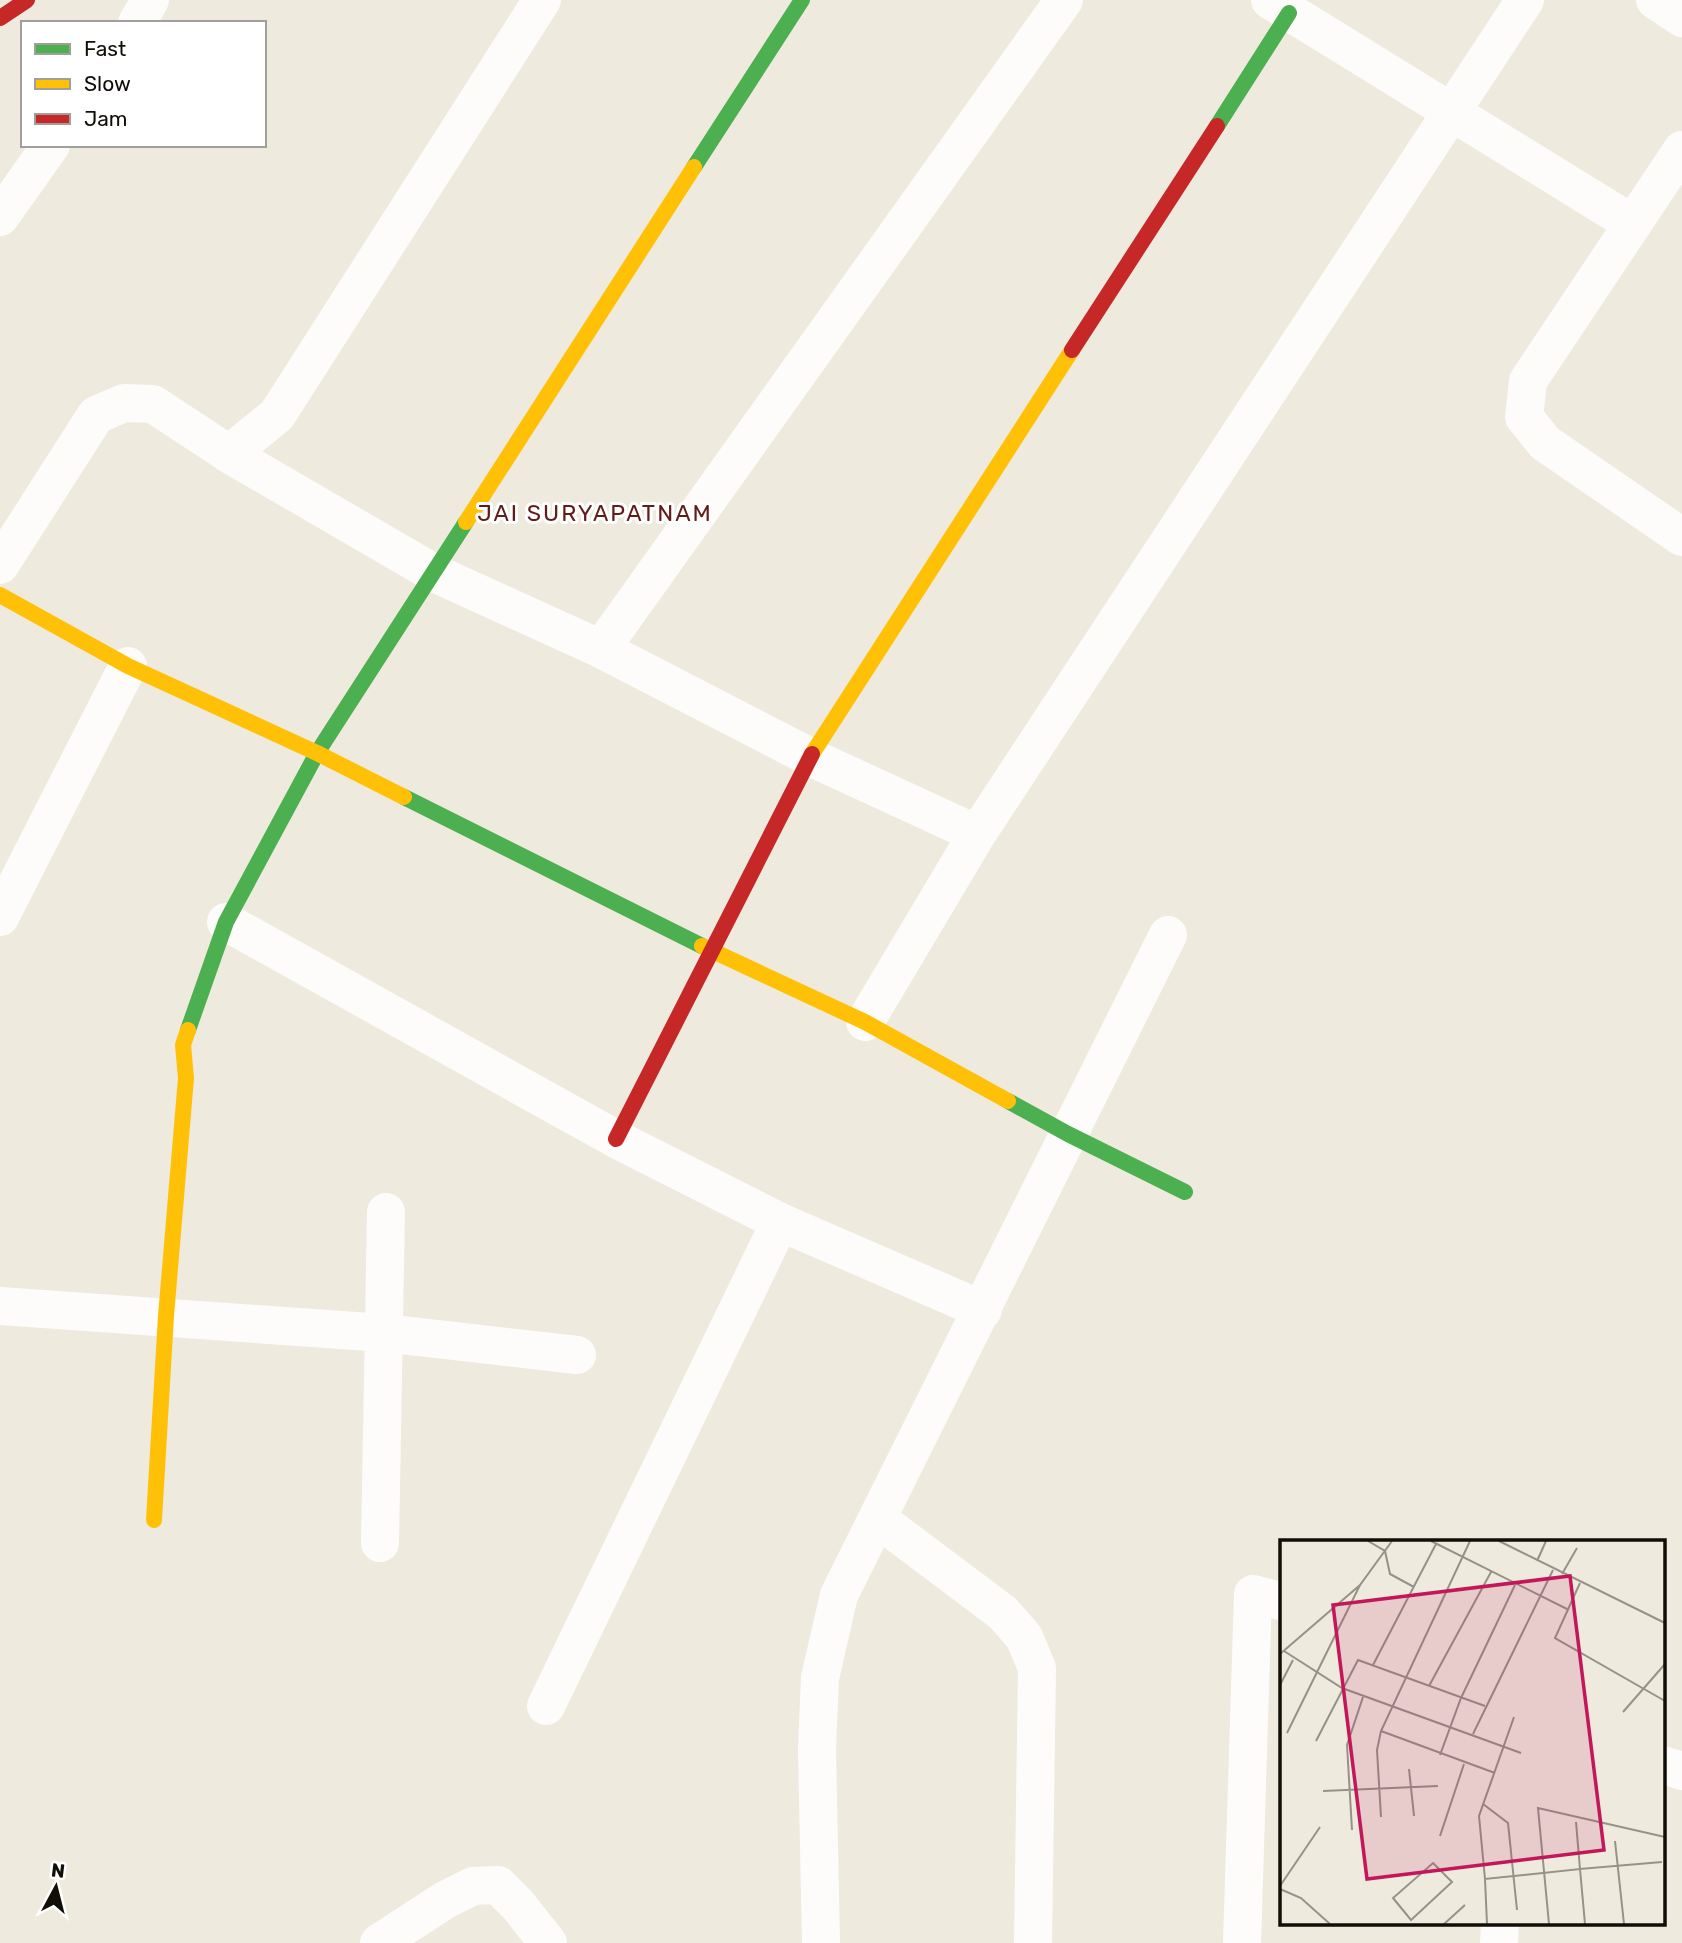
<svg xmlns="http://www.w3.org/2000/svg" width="1682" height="1943" viewBox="0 0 1682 1943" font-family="Rubik,sans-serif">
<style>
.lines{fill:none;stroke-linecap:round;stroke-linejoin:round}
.street{stroke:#fdfcfa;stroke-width:38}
.fast{stroke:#4caf50;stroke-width:16}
.slow{stroke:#ffc107;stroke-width:16}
.jam{stroke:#c62828;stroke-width:16}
.labels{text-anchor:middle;stroke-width:6;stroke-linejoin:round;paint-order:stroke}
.neighbourhood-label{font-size:23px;letter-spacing:2px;fill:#611c19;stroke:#fff}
.inset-road{fill:none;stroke:#969288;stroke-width:2}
.view{fill:#c2185b;fill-opacity:0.15;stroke:#c2185b;stroke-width:3.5}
.inset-edge{fill:none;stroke:#110e07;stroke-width:3.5}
</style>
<rect width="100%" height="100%" fill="#efeade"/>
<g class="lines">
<path class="street" d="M1270,0L1633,224
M1655,0L1682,18
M137,23L150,0
M1682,150L1528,381L1524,417L1545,443L1682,537
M0,217L51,145
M229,454L277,415L542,0
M0,565L96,415L124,403L153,404L229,454L434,573L601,649L810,757L977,834
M601,649L1064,0
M0,917L128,666
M226,922L616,1139L780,1222L983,1310
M865,1022L977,834L1525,0
M0,1306L384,1333L577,1355
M878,1519L1003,1613L1024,1637L1037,1668L1033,1943
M380,1543L386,1212
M546,1706L780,1222
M1663,1765L1682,1771
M379,1943L445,1900L473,1886L498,1885L518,1905L548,1943
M821,1943L817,1750L820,1678L839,1595L1168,935
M1242,1943L1253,1594L1281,1601
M1499,1943L1500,1924"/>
<path class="fast" d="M1217,126L1289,13
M694,167L802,0
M404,797L702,946
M188,1030L226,922L317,753L466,522
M1008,1101L1068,1134L1185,1192"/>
<path class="slow" d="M466,522L694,167
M0,595L128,666L317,753L404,797
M812,754L1072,350
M702,946L865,1022L1008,1101
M154,1520L166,1316L186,1078L183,1045L188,1030"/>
<path class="jam" d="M0,18L27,0
M1072,350L1217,126
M616,1139L812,754"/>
</g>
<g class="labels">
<g class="neighbourhood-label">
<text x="595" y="521">JAI SURYAPATNAM</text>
</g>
</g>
<g transform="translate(1280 1540)">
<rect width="385" height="385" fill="#efeade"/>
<path class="inset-road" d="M88,1L105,11L110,34L134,47M151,1L287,69M219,1L385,83M257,21L266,1M282,34L297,8M300,43L275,98L385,161M4,111L62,148L241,213M0,114L80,45L112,1M93,125L156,4M0,145L13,120M149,146L211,32M343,172L385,124M234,177L199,276L205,339L300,329L305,384M101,191L215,233M7,193L80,45M193,194L273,30M36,201L78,120L205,166M160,215L181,158L235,45M129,229L134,276M43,251L158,246M203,264L228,283L237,370M101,277L97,210L101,191L190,1M296,282L300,329L382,322M72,290L67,205L83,157M160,296L184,224M335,301L344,384M153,323L172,342L131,380L113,358ZM205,339L207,384M0,346L40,287M0,349L21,358L50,384M164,384L185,365M269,384L258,268L385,297"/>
<path class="view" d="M290,36L324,310L87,339L53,65Z"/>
<rect width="385" height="385" class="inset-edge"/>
</g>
<rect x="21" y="21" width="245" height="126" fill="#ffffff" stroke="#a09f9c" stroke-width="2"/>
<rect x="35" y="44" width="35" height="10" fill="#4caf50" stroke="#a09f9c" stroke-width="2"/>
<text x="84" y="56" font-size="21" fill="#110e07">Fast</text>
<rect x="35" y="79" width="35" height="10" fill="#ffc107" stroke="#a09f9c" stroke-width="2"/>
<text x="84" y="91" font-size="21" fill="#110e07">Slow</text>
<rect x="35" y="114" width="35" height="10" fill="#c62828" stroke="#a09f9c" stroke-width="2"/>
<text x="84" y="126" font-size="21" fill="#110e07">Jam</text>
<g transform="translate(56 1887) rotate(7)" stroke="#ffffff" stroke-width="5" paint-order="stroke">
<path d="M0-5L12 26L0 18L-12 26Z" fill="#110e07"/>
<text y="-10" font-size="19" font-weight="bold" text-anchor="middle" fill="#110e07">N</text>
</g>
</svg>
